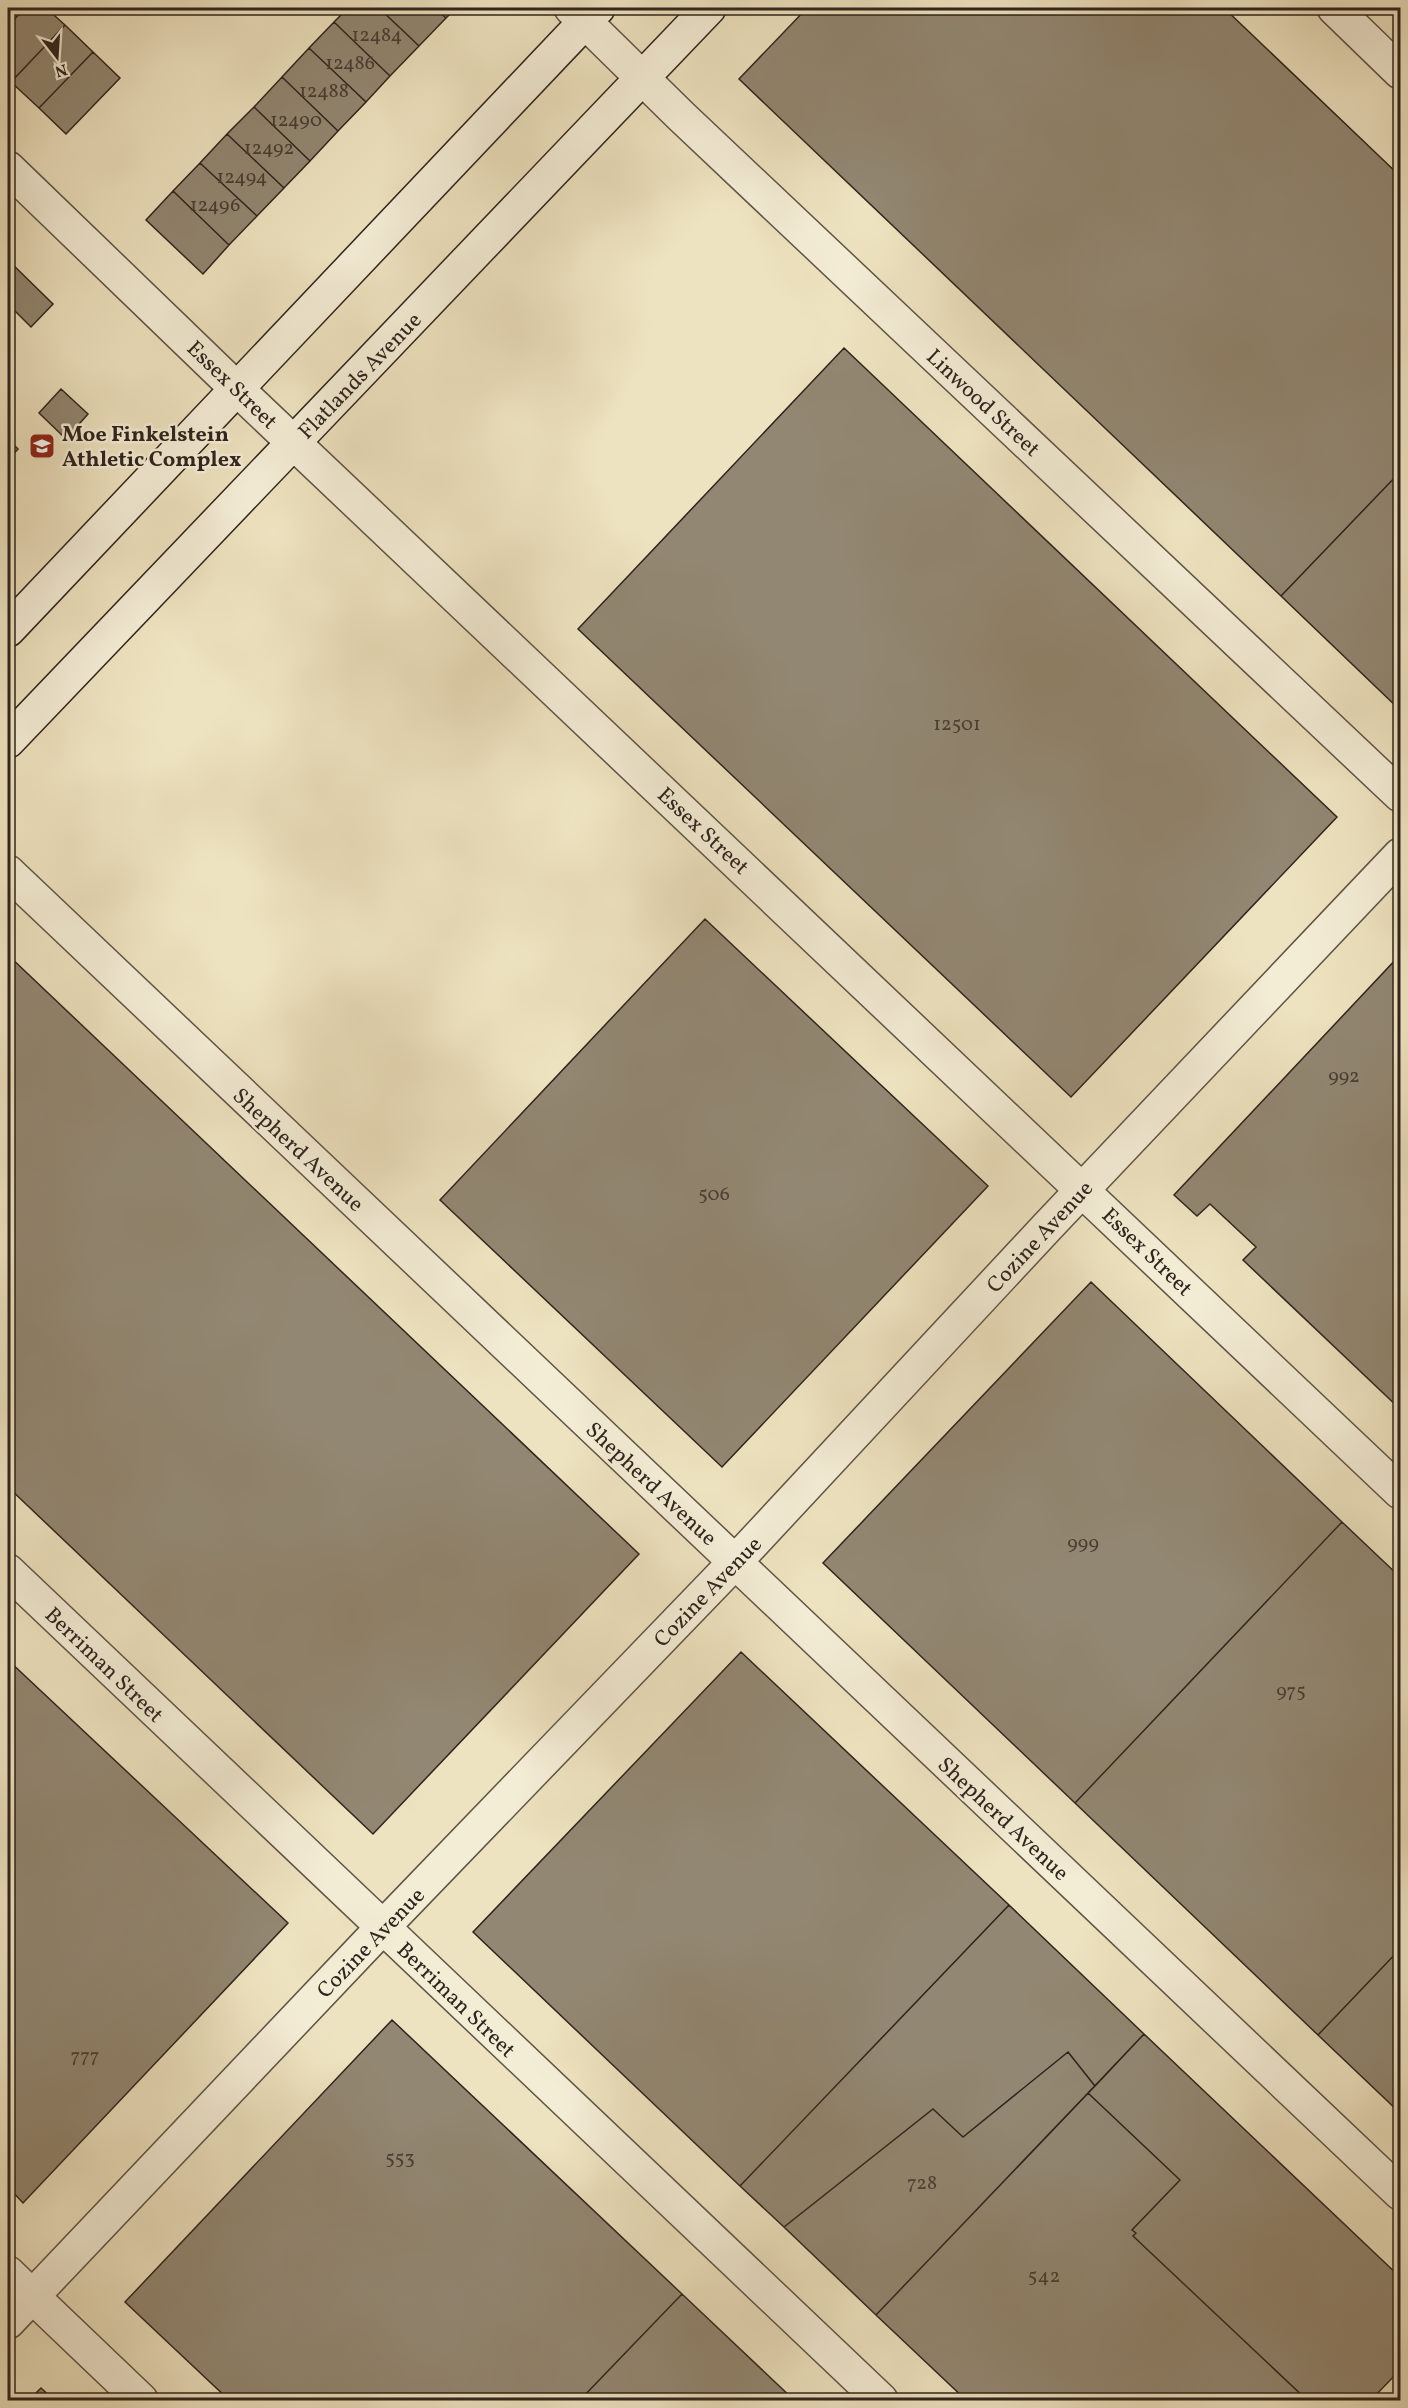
<svg xmlns="http://www.w3.org/2000/svg" width="1408" height="2408" viewBox="0 0 1408 2408" font-family="Vollkorn,serif">
<style>
.building{fill:#928772;stroke:#2f241e;stroke-width:1.5}
.lines{fill:none;stroke-linecap:round;stroke-linejoin:round}
.minor-casing{stroke:#5f5446;stroke-width:36}
.secondary-casing{stroke:#2f241e;stroke-width:36}
.minor{stroke:#f4edd6;stroke-width:33}
.secondary{stroke:#f4edd6;stroke-width:33}
.labels{text-anchor:middle;stroke-width:5;stroke-linejoin:round;paint-order:stroke}
.number-label{font-size:20px;fill:#483d33}
.street-label{font-size:22px;fill:#2f241e;stroke:#f4edd6}
.poi-label{font-size:22px;font-weight:bold;fill:#2f241e;stroke:#f4edd6;text-anchor:start}
</style>
<rect width="100%" height="100%" fill="#eee3c0"/>
<filter id="stains"><feTurbulence type="fractalNoise" baseFrequency=".00333" numOctaves="4"/><feColorMatrix values="0 0 0 0 .2 0 0 0 0 .09 0 0 0 0 .02 0 0 0 .5 -.17"/></filter>
<radialGradient id="worn" r=".72"><stop offset=".6" stop-color="#630" stop-opacity="0"/><stop offset="1" stop-color="#630" stop-opacity=".3"/></radialGradient>
<path class="building" d="M8,8H25L8,26Z
M25,8H46L65,25L11,82L8,78V26Z
M348,8H379L419,46L390,76L334,22Z
M379,8H435L446,18L419,46Z
M435,8H456L446,18Z
M807,8H1224L1400,176V472L1281,596L739,79Z
M334,22L390,76L366,102L309,48Z
M65,25L93,52L39,108L11,82Z
M309,48L366,102L338,131L282,77Z
M93,52L120,78L66,134L39,108Z
M282,77L338,131L310,161L254,107Z
M254,107L310,161L284,188L227,134Z
M227,134L284,188L257,216L200,163Z
M200,163L257,216L229,245L173,191Z
M173,191L229,245L203,274L146,220Z
M8,260L53,304L31,327L8,304Z
M844,348L1337,817L1071,1097L578,629Z
M61,389L88,414L66,439L39,413Z
M8,439L18,449L8,460Z
M1400,472V710L1281,596Z
M705,919L988,1186L722,1467L440,1200Z
M8,955L639,1554L373,1834L8,1487Z
M1400,955V1409L1243,1260L1256,1247L1210,1204L1197,1216L1174,1195Z
M1091,1282L1342,1522L1075,1803L823,1563Z
M1342,1522L1400,1577V1949L1318,2035L1075,1803Z
M741,1652L1009,1905L740,2186L473,1932Z
M8,1660L288,1923L23,2203L8,2187Z
M1009,1905L1144,2034L1095,2086L1068,2052L963,2137L933,2109L784,2227L740,2186Z
M1400,1949V2113L1318,2035Z
M392,2020L682,2294L580,2400H229L125,2302Z
M1144,2034L1400,2277V2370L1371,2400H1307L1133,2236L1136,2233L1132,2230L1180,2180L1088,2093Z
M1068,2052L1095,2086L876,2315L784,2227L933,2109L963,2137Z
M1088,2093L1180,2180L1132,2230L1136,2233L1133,2236L1307,2400H966L876,2315Z
M682,2294L794,2400H580Z
M41,2388L54,2400H29Z"/>
<g class="lines">
<g class="minor-casing">
<path id="minor" d="M571,8L681,116L1400,795
M1334,8L1400,72
M8,168L237,389L1400,1492
M8,872L1400,2193
M8,1571L881,2400
M8,2273L141,2400
M8,2322L382,1928L735,1562L1048,1226L1400,855"/>
</g>
<g class="secondary-casing">
<path id="secondary" d="M8,630L598,8
M8,741L709,8"/>
</g>
<use href="#minor" class="minor"/>
<use href="#secondary" class="secondary"/>
</g>
<defs>
<g id="school-square" transform="scale(1.35)"><rect x="-9" y="-9" width="18" height="18" rx="4" fill="#8f2418" stroke="#f4edd6"/><path d="M0-5L7-2L0 1L-7-2ZM-4 1L0 2.5L4 1V4Q0 6-4 4Z" fill="#fff"/></g>
</defs>
<g fill-rule="evenodd">
<use href="#school-square" x="42" y="446"/>
</g>
<g class="labels">
<g class="number-label">
<text x="377" y="41">12484</text>
<text x="350" y="69">12486</text>
<text x="324" y="97">12488</text>
<text x="296" y="126">12490</text>
<text x="269" y="154">12492</text>
<text x="242" y="183">12494</text>
<text x="215" y="211">12496</text>
<text x="957" y="730">12501</text>
<text x="1344" y="1082">992</text>
<text x="714" y="1200">506</text>
<text x="1083" y="1549">999</text>
<text x="1291" y="1697">975</text>
<text x="85" y="2062">777</text>
<text x="400" y="2164">553</text>
<text x="922" y="2189">728</text>
<text x="1044" y="2282">542</text>
</g>
<g class="street-label">
<text transform="translate(359 375) rotate(-46)" y="8">Flatlands Avenue</text>
<text transform="translate(233 384) rotate(44)" y="8">Essex Street</text>
<text transform="translate(984 402) rotate(43)" y="8">Linwood Street</text>
<text transform="translate(704 830) rotate(43)" y="8">Essex Street</text>
<text transform="translate(299 1149) rotate(43)" y="8">Shepherd Avenue</text>
<text transform="translate(1039 1236) rotate(-47)" y="8">Cozine Avenue</text>
<text transform="translate(1148 1251) rotate(44)" y="8">Essex Street</text>
<text transform="translate(652 1483) rotate(43)" y="8">Shepherd Avenue</text>
<text transform="translate(707 1591) rotate(-46)" y="8">Cozine Avenue</text>
<text transform="translate(105 1664) rotate(44)" y="8">Berriman Street</text>
<text transform="translate(1004 1818) rotate(43)" y="8">Shepherd Avenue</text>
<text transform="translate(370 1942) rotate(-46)" y="8">Cozine Avenue</text>
<text transform="translate(457 1999) rotate(44)" y="8">Berriman Street</text>
</g>
<g class="poi-label">
<text x="62" y="441">Moe Finkelstein<tspan x="62" dy="25">Athletic Complex</tspan></text>
</g>
</g>
<rect width="1408" height="2408" fill="none" stroke="#eee3c0" stroke-width="30"/>
<rect x="9" y="9" width="1390" height="2390" fill="none" stroke="#2f241e" stroke-width="3"/>
<rect x="15" y="15" width="1378" height="2378" fill="none" stroke="#2f241e" stroke-width="1.5"/>
<g transform="translate(57 57) rotate(163)" stroke="#f4edd6" stroke-width="4.5" paint-order="stroke">
<path d="M0-4.5L10 22L0 15L-10 22Z" fill="#2f241e"/>
<text y="-9" font-size="16" font-weight="bold" text-anchor="middle" fill="#2f241e">N</text>
</g>
<rect width="100%" height="100%" filter="url(#stains)"/>
<rect width="100%" height="100%" fill="url(#worn)"/>
</svg>
